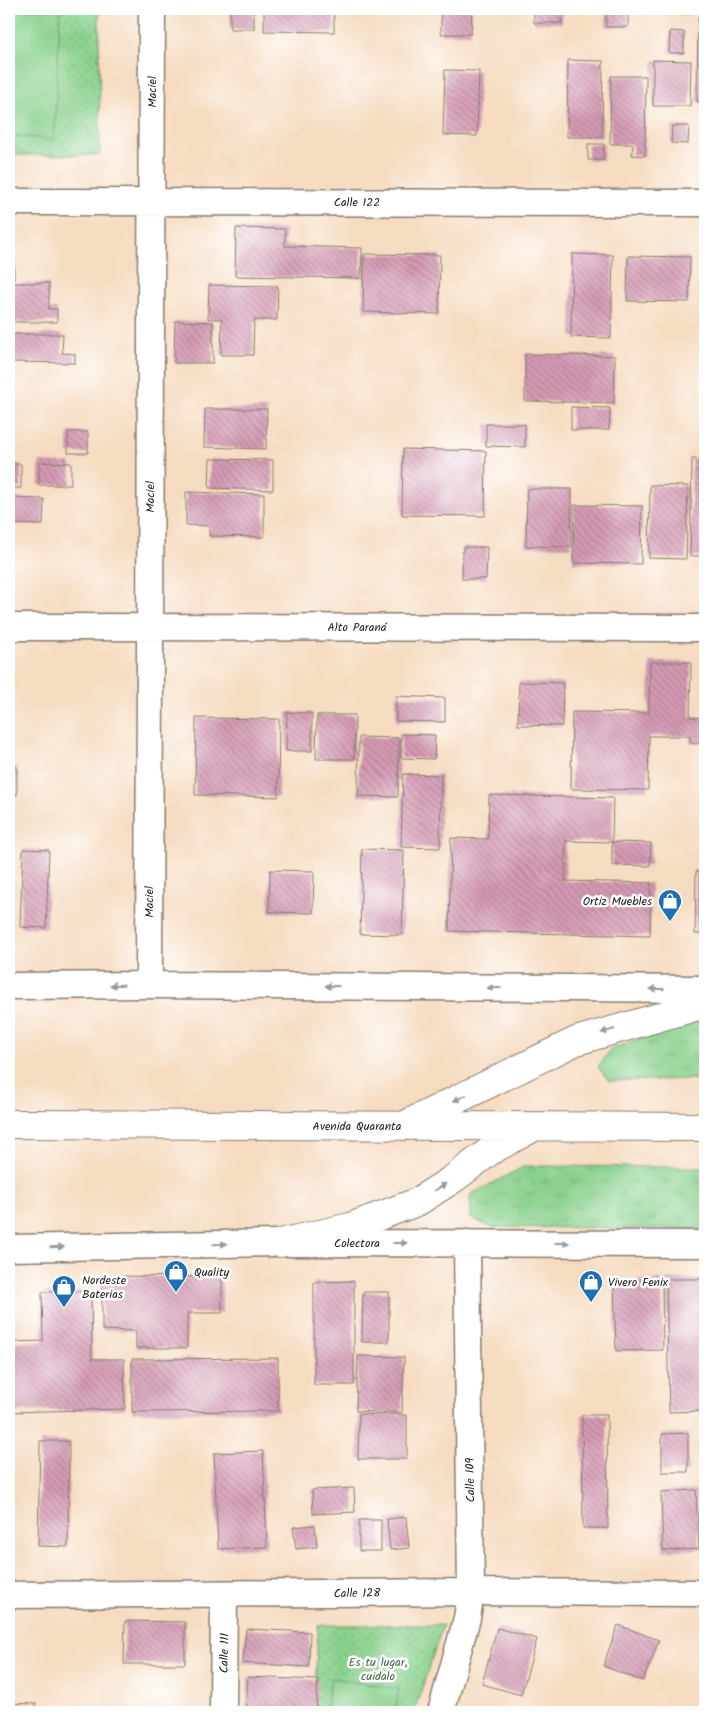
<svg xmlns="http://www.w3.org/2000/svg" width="714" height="1721" viewBox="0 0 714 1721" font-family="Kalam,sans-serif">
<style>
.grass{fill:url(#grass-tufts);stroke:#527654}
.park{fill:url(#park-dots);stroke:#527654}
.garden{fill:#88d08b;stroke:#527654}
.building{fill:url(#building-back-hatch)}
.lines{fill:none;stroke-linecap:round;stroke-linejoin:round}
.minor-casing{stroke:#887c6e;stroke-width:29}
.trunk-casing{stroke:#887c6e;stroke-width:30}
.minor{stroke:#fff;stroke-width:26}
.trunk{stroke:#fff;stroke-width:28}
.oneway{fill:#999}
.labels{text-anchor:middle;stroke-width:5;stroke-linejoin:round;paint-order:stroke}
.street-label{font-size:12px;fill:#1c1c1c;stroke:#fff}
.poi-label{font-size:12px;fill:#1c1c1c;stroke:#fff;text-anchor:start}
.park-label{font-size:12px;fill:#476448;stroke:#fff}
</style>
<defs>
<pattern id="grass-tufts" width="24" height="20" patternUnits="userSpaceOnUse" patternTransform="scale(1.25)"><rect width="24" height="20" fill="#88d08b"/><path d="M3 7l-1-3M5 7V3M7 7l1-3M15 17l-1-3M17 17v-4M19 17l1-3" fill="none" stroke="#75b277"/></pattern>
<pattern id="park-dots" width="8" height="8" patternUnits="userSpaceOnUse" patternTransform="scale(1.25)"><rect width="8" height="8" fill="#88d08b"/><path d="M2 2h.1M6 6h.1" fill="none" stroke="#75b277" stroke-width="1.8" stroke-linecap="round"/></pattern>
<pattern id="building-back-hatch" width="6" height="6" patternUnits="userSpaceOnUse" patternTransform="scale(1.25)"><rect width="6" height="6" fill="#d59ab4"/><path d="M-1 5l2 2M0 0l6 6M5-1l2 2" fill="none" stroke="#ac7d92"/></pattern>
</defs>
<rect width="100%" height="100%" fill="#fff"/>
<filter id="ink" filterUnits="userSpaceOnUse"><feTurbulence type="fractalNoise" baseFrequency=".02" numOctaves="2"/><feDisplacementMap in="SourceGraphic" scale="10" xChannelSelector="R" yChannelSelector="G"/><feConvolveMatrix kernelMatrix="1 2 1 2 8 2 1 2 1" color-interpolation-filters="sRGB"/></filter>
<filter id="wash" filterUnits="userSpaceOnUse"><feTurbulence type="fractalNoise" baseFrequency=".0096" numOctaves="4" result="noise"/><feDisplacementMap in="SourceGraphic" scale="20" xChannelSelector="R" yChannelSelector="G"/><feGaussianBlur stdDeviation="1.12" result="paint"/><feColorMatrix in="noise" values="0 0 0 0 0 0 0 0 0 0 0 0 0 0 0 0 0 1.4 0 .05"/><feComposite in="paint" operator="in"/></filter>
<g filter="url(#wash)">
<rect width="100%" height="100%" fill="#f5dbbf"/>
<path class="grass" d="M688,1021H705V1079L609,1081L598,1067L611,1049Z
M525,1166L705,1167V1229L491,1227L471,1218L470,1195Z"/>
<path class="park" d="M9,9H99L100,155H9Z
M318,1625H443L414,1712H314Z"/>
<path class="garden" d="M9,9H60L54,140L9,135Z
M331,1678L399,1689L395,1712H325Z"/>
<g id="blocks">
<path class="building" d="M230,9H254V29H230Z
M264,9H334V32L264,31Z
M441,9H472L471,34H441Z
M534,9H562V23H534Z
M606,9H628V27H606Z
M649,9H690V14H649Z
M698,18H705V102H697Z
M670,31L684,32V53H669Z
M568,60L603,61L602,137H567Z
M653,60L691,61L690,106H653Z
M445,70L479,71L477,136L443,135Z
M611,76H646L645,156L632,155L633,144H610Z
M672,126H689L688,144L671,143Z
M588,144H604L603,160H588Z
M236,228L285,229V246L362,248L361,278L235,276Z
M9,245H14V279H9Z
M364,254L440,255L439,314L363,312Z
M572,254L613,255L611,338L571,337Z
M628,256L690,257L689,302L627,301Z
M9,283H49V309H57V322H9Z
M209,285L278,286L277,320H254L253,355H221L222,319H208Z
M175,321L213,322V363H174Z
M12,334H63L62,353L75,354V363L11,362Z
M525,354L615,356L614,403L525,401Z
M571,407L610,408L609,430H571Z
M205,409H267L266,449L204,447Z
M486,424H525V447L486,446Z
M68,432H88V453H68Z
M403,449L486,451L485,516L402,515Z
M210,459L273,460V490L209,488Z
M692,459H705V556H690Z
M39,462L71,463V485H39Z
M9,464H21V488H9Z
M650,485L688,486L686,559L649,558Z
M527,489H572L571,547L526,546Z
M186,492L264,494V537L209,536V526L186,525Z
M9,498L44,499L43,525L9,524Z
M574,505L642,506L641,564L573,563Z
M463,547H487L486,579H462Z
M650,662H691L690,717L705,718V743H690V736H649L648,790L571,789L572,712L649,713Z
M519,682L563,683L562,726L518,725Z
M396,696L445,698V722L396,721Z
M287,712L312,713V751H286Z
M317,715H355L354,759H316Z
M196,718L279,719L278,797L195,795Z
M401,734L435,735L434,759L401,758Z
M359,737L399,738L398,797L358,796Z
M9,767H17V795L9,796Z
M403,774L441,775L440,848L401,847Z
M489,795L613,798L612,842L566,841L565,881L651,883L650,936L449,931L451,838L488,839Z
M612,842L651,843L650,866L612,865Z
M23,849L49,850L46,928L20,927Z
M362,849L404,850L402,935L360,934Z
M270,870L314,871L313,913L269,912Z
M696,871H705V934H695Z
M102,1276L222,1277V1313H187V1348H136V1331L102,1330Z
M666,1279H705V1411L669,1412Z
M662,1280L663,1350L616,1351L614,1281Z
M354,1281V1385H314V1282Z
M91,1291L92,1359H124L125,1409L9,1412V1342L43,1341L42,1292Z
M363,1292H389V1342H362Z
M358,1356L404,1357L402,1413L356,1411Z
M278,1358V1411L132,1412V1359Z
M359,1414L407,1415V1459H358Z
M582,1415H607L608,1528H583Z
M688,1433V1472H662V1434Z
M40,1441H69L68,1547L38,1546Z
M263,1451L267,1547L218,1549L214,1453Z
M354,1488L355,1512L313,1514L312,1490Z
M696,1490L699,1549L663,1551L661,1492Z
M406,1517L409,1548L390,1550L387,1519Z
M359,1520H381V1551H359Z
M315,1525L317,1547L296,1549L293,1527Z
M125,1621L185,1622V1664H124Z
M618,1625L659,1640L643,1681L603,1666Z
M497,1628L537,1639L521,1695L482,1684Z
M246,1629L310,1632L309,1667L243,1663Z
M248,1677L318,1680L316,1712H246Z
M9,1703L36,1704L35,1712H9Z
M96,1708L153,1711V1712H96Z"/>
</g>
</g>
<g filter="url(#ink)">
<use href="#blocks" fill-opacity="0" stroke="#887c6e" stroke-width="1"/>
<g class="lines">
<g class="minor-casing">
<path id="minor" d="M9,202L705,203
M9,627L705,628
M149,985L152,9
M9,986L149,985L705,989
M9,1248L280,1243L705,1244
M9,1595L471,1592L705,1593
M223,1712L224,1595
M441,1712L467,1618L471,1592L467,1243"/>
</g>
<g class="trunk-casing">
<path id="trunk" d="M409,1123L576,1041L705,1004
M9,1124L705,1127
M280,1243L350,1227L417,1202L453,1179L490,1151L532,1128"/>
</g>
<use href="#minor" class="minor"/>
<use href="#trunk" class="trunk"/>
</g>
<defs><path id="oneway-solid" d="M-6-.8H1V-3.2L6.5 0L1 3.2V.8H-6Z" transform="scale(1.25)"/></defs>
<g class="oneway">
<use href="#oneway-solid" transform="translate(117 985) rotate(179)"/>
<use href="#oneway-solid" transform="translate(332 986) rotate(-180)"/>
<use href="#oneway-solid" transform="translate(494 988) rotate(-180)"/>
<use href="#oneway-solid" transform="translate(657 989) rotate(-180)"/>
<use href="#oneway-solid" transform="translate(608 1031) rotate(164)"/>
<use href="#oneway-solid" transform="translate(460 1098) rotate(154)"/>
<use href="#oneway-solid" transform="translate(440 1187) rotate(-32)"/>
<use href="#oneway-solid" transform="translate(400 1243)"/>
<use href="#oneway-solid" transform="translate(562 1243)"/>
<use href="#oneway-solid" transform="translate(220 1244) rotate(-1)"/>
<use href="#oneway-solid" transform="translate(57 1247) rotate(-1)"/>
</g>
</g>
<defs>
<g id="shop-pin" transform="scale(1.25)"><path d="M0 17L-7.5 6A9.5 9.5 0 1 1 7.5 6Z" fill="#1f6fb2" stroke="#fff"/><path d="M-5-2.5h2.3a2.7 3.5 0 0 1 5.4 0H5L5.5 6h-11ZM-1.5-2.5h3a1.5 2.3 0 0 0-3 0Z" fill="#fff"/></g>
</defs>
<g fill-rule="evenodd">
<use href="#shop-pin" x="670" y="901"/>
<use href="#shop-pin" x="176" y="1272"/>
<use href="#shop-pin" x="591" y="1282"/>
<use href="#shop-pin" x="64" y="1287"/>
</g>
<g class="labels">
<g class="street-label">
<text transform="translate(152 92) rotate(-90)" y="4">Maciel</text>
<text x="357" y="206">Calle 122</text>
<text transform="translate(150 497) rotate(-90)" y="4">Maciel</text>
<text x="357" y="631">Alto Paraná</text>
<text transform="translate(149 902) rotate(-90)" y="4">Maciel</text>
<text x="357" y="1130">Avenida Quaranta</text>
<text x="357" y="1247">Colectora</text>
<text transform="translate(470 1480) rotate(-91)" y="4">Calle 109</text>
<text transform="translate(357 1593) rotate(-1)" y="4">Calle 128</text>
<text transform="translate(224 1653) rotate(-89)" y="4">Calle 111</text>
</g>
<g class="poi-label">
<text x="652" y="905" text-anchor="end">Ortiz Muebles</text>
<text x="194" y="1276">Quality</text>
<text x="82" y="1284">Nordeste<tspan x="82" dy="14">Baterias</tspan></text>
<text x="608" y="1286">Vivero Fenix</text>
</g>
<g class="park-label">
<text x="378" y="1666">Es tu lugar,<tspan x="378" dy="14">cuidalo</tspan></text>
</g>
</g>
<rect width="714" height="1721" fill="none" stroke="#fff" stroke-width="30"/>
</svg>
